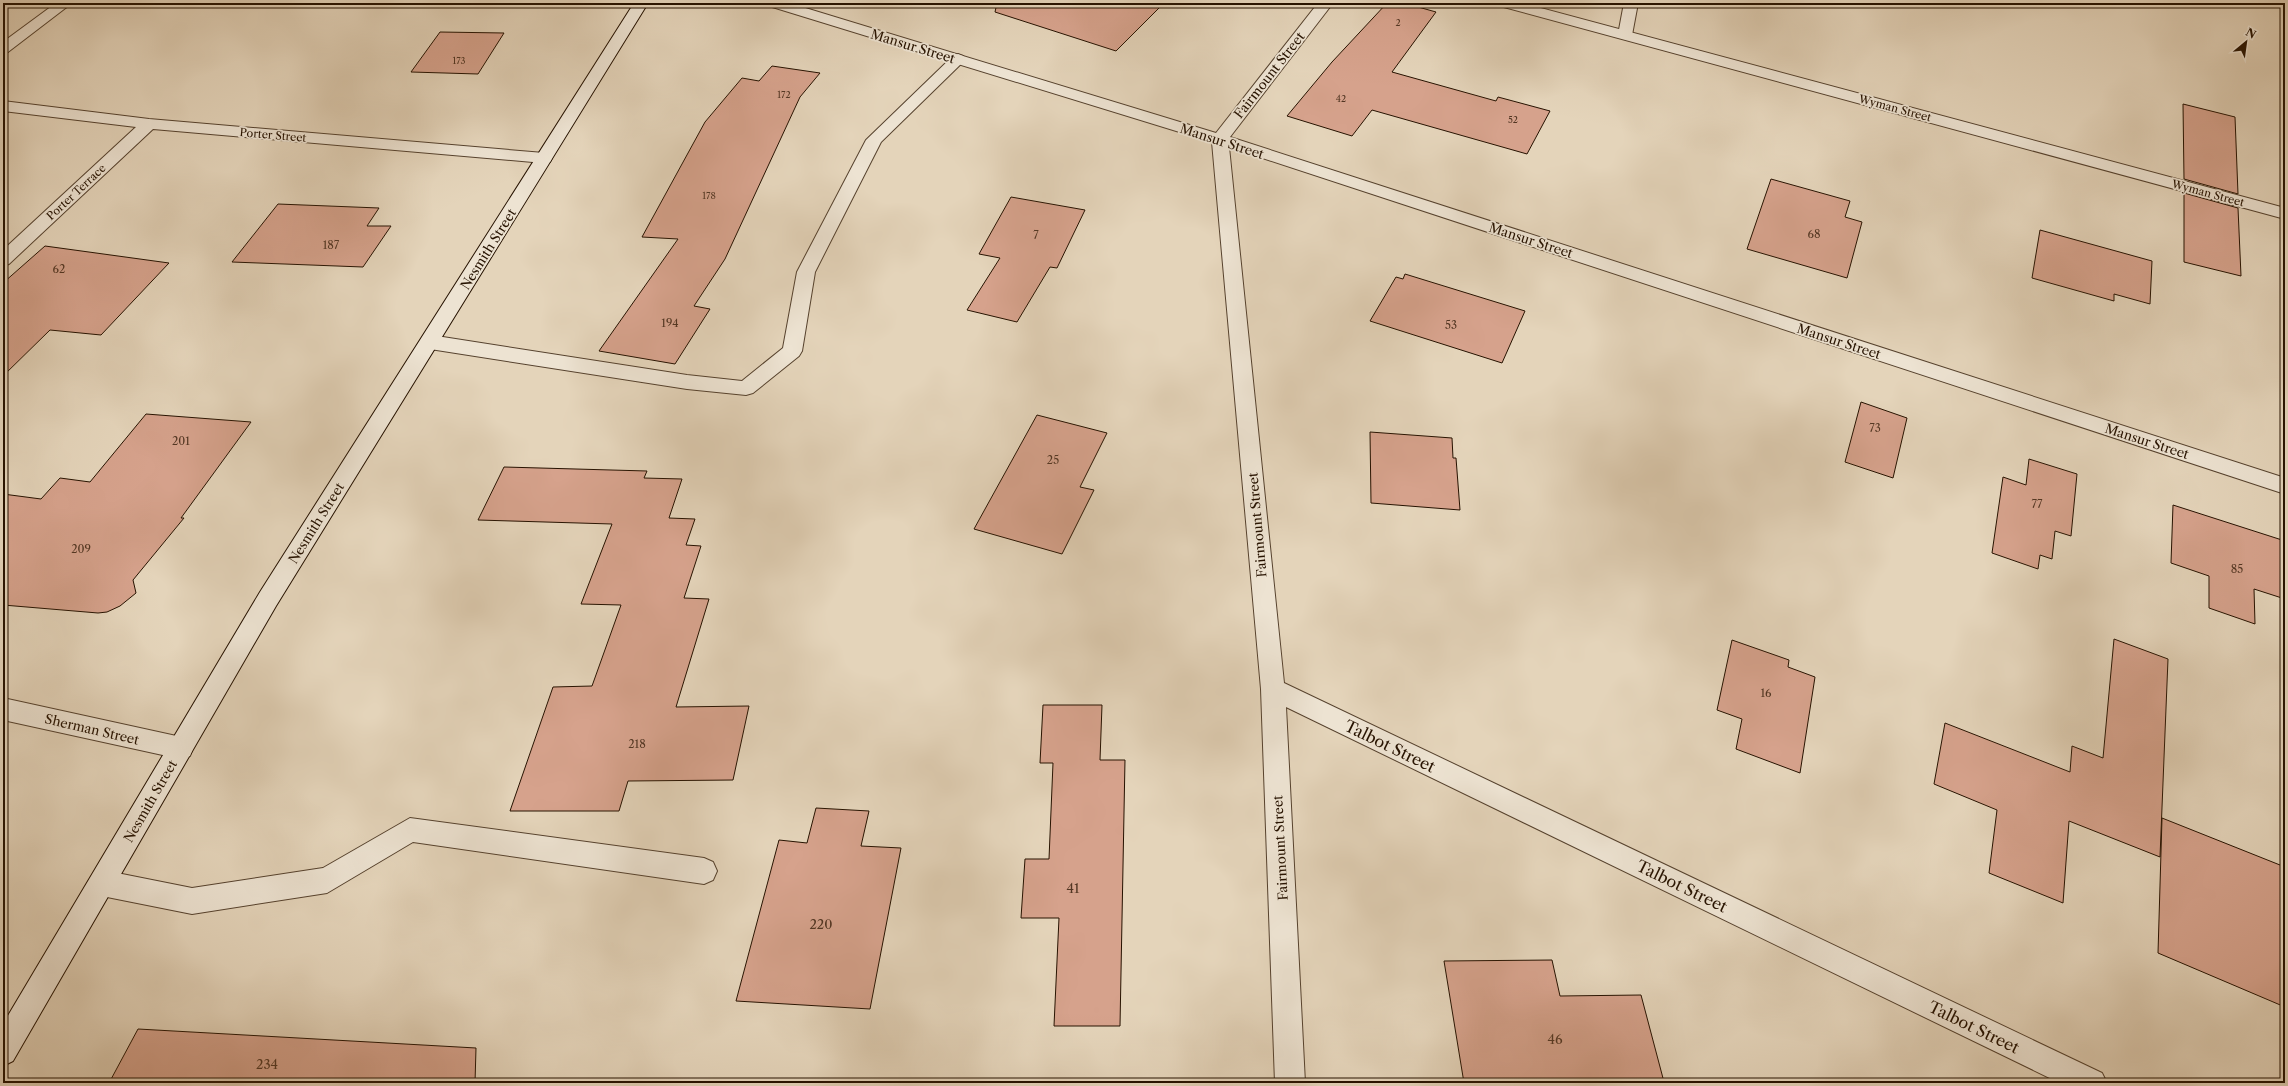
<svg xmlns="http://www.w3.org/2000/svg" width="2288" height="1086" viewBox="0 0 2288 1086" font-family="'Libre Caslon Text',serif">
<style>
.building{fill:#d6a28c;stroke:#261200}
.lines{fill:none;stroke-linecap:round;stroke-linejoin:round}
.lane-casing{stroke:#56422e;stroke-width:2}
.street-casing{stroke:#56422e;stroke-width:2}
.secondary-casing{stroke:#261200;stroke-width:2}
.lane{fill:#ede3d2;fill-rule:evenodd}
.street{fill:#ede3d2;fill-rule:evenodd}
.secondary{fill:#ede3d2;fill-rule:evenodd}
.labels{text-anchor:middle;stroke-width:3.5;stroke-linejoin:round;paint-order:stroke}
.far-number-label{font-size:9px;fill:#523623}
.far-street-label{font-size:11px;fill:#261200;stroke:#ede3d2}
.number-label{font-size:11px;fill:#523623}
.street-label{font-size:13px;fill:#261200;stroke:#ede3d2}
.near-number-label{font-size:13px;fill:#523623}
.near-street-label{font-size:16px;fill:#261200;stroke:#ede3d2}
</style>
<rect width="100%" height="100%" fill="#e4d4ba"/>
<filter id="stains"><feTurbulence type="fractalNoise" baseFrequency=".005" numOctaves="4"/><feColorMatrix values="0 0 0 0 .2 0 0 0 0 .09 0 0 0 0 .02 0 0 0 .5 -.17"/></filter>
<radialGradient id="worn" r=".72"><stop offset=".6" stop-color="#630" stop-opacity="0"/><stop offset="1" stop-color="#630" stop-opacity=".3"/></radialGradient>
<path class="building" d="M997,3H1164L1116,51L995,12Z
M1387,3H1404L1436,12L1392,72L1496,101L1498,97L1550,111L1527,154L1372,110L1352,136L1287,116L1332,62Z
M440,32L504,33L478,74L411,72Z
M772,66L820,73L800,97L725,259L694,306L710,309L675,364L599,351L678,239L642,237L705,122L742,78L759,81Z
M2183,104L2235,117L2238,194L2184,179Z
M1771,179L1850,201L1845,217L1862,222L1847,278L1747,249Z
M2184,193L2238,208L2241,276L2184,262Z
M1011,197L1085,210L1057,268L1050,267L1017,322L967,310L1000,258L979,254Z
M278,204L379,208L367,226H391L363,267L232,262Z
M2040,230L2152,261L2150,304L2114,294V301L2032,278Z
M45,246L169,263L101,335L50,330L3,376V283Z
M1405,274L1525,311L1502,363L1370,321L1396,277L1403,279Z
M1861,402L1907,418L1893,478L1845,462Z
M146,414L251,422L181,518H184L133,580L136,593L120,606L107,612L98,613L3,605V494L41,499L60,478L90,482Z
M1037,415L1107,433L1080,487L1094,490L1062,554L974,529Z
M1370,432L1452,438L1453,458H1456L1460,510L1371,503Z
M2029,459L2077,474L2071,536L2055,531L2052,559L2040,555L2038,569L1992,553L2003,477L2026,485Z
M504,467L647,471L644,478L682,479L669,518L695,519L686,545L701,546L684,598L709,599L676,707L749,706L733,780L628,781L619,811H510L553,687L592,686L621,605L581,604L612,524L478,520Z
M2173,505L2282,540L2285,599L2254,589L2255,624L2209,608V576L2171,563Z
M2114,639L2168,659L2160,857L2069,821L2063,903L1989,873L1997,810L1934,784L1945,723L2070,772L2072,746L2103,758Z
M1732,640L1789,660L1788,667L1815,677L1800,773L1736,749L1742,719L1717,710Z
M1043,705H1102L1100,760H1125L1120,1026H1054L1059,918H1021L1025,859H1049L1053,763H1040Z
M816,808L869,811L861,846L901,848L870,1009L736,1001L779,840L807,843Z
M2162,818L2285,867V1007L2158,953Z
M1552,960L1560,996L1641,995L1664,1082L1464,1083L1444,961Z
M138,1029L476,1048L475,1083H109Z"/>
<g class="lines">
<g class="lane-casing">
<path id="lane" d="M1624,3H1638L1632,35L1625,39L1618,35Z
M958,54L963,56L966,59L963,62L881,142L815,272L802,351L799,356L753,393L746,395L687,389L430,349L423,347L420,342L423,337L430,335L687,375L742,381L783,348L797,272L866,140L953,56Z
M410,818L704,858L713,862L717,871L713,880L704,884L413,842L327,893L192,914L102,896L93,892L89,883L93,874L102,870L192,888L323,868Z"/>
</g>
<g class="street-casing">
<path id="street" d="M56,3H72L8,52L3,54V42Z
M767,3H789L1216,133L1318,3H1333L1230,137L2285,478V494L1229,147L1284,683L2102,1073L2107,1083H2060L1286,707L1305,1083H1275L1261,689L1212,142L769,6Z
M1498,3H1522L2285,208V219L1500,6Z
M3,101L149,119L544,153L550,154L552,158L550,162L544,163L153,129L9,264L3,266V250L136,127L3,111Z
M3,698L181,737L190,740L193,748L190,756L181,759L3,720Z"/>
</g>
<g class="secondary-casing">
<path id="secondary" d="M634,3H648L276,606L13,1061L3,1066V1024L260,592Z"/>
</g>
<use href="#lane" class="lane"/>
<use href="#street" class="street"/>
<use href="#secondary" class="secondary"/>
</g>
<g class="labels">
<g class="far-number-label">
<text x="1398" y="26">2</text>
<text x="459" y="64">173</text>
<text x="784" y="98">172</text>
<text x="1341" y="102">42</text>
<text x="1513" y="123">52</text>
<text x="709" y="199">178</text>
</g>
<g class="far-street-label">
<text transform="translate(1895 108) rotate(15)" y="4">Wyman Street</text>
<text transform="translate(273 135) rotate(5)" y="4">Porter Street</text>
<text transform="translate(76 192) rotate(-43)" y="4">Porter Terrace</text>
<text transform="translate(2208 193) rotate(15)" y="4">Wyman Street</text>
</g>
<g class="number-label">
<text x="1814" y="238">68</text>
<text x="1036" y="239">7</text>
<text x="331" y="249">187</text>
<text x="59" y="273">62</text>
<text x="670" y="327">194</text>
<text x="1451" y="329">53</text>
<text x="1875" y="432">73</text>
<text x="181" y="445">201</text>
<text x="1053" y="464">25</text>
<text x="2037" y="508">77</text>
<text x="81" y="553">209</text>
<text x="2237" y="573">85</text>
<text x="1766" y="697">16</text>
<text x="637" y="748">218</text>
</g>
<g class="street-label">
<text transform="translate(913 46) rotate(17)" y="5">Mansur Street</text>
<text transform="translate(1269 75) rotate(-52)" y="5">Fairmount Street</text>
<text transform="translate(1222 141) rotate(18)" y="5">Mansur Street</text>
<text transform="translate(1531 240) rotate(18)" y="5">Mansur Street</text>
<text transform="translate(488 249) rotate(-58)" y="5">Nesmith Street</text>
<text transform="translate(1839 341) rotate(18)" y="5">Mansur Street</text>
<text transform="translate(2147 441) rotate(18)" y="5">Mansur Street</text>
<text transform="translate(316 523) rotate(-58)" y="5">Nesmith Street</text>
<text transform="translate(1257 525) rotate(-95)" y="5">Fairmount Street</text>
<text transform="translate(92 729) rotate(13)" y="5">Sherman Street</text>
<text transform="translate(150 801) rotate(-60)" y="5">Nesmith Street</text>
<text transform="translate(1280 848) rotate(-93)" y="5">Fairmount Street</text>
</g>
<g class="near-number-label">
<text x="1073" y="893">41</text>
<text x="821" y="929">220</text>
<text x="1555" y="1044">46</text>
<text x="267" y="1069">234</text>
</g>
<g class="near-street-label">
<text transform="translate(1390 746) rotate(26)" y="6">Talbot Street</text>
<text transform="translate(1682 886) rotate(26)" y="6">Talbot Street</text>
<text transform="translate(1974 1027) rotate(26)" y="6">Talbot Street</text>
</g>
</g>
<rect width="2288" height="1086" fill="none" stroke="#e4d4ba" stroke-width="16"/>
<rect x="4" y="4" width="2280" height="1078" fill="none" stroke="#261200" stroke-width="2"/>
<rect x="8" y="8" width="2272" height="1070" fill="none" stroke="#261200"/>
<g transform="translate(2246 42) rotate(29)" stroke="#ede3d2" stroke-width="3" paint-order="stroke">
<path d="M0-3L7 15L0 10L-7 15Z" fill="#261200"/>
<text y="-6" font-size="11" font-weight="bold" text-anchor="middle" fill="#261200">N</text>
</g>
<rect width="100%" height="100%" filter="url(#stains)"/>
<rect width="100%" height="100%" fill="url(#worn)"/>
</svg>
